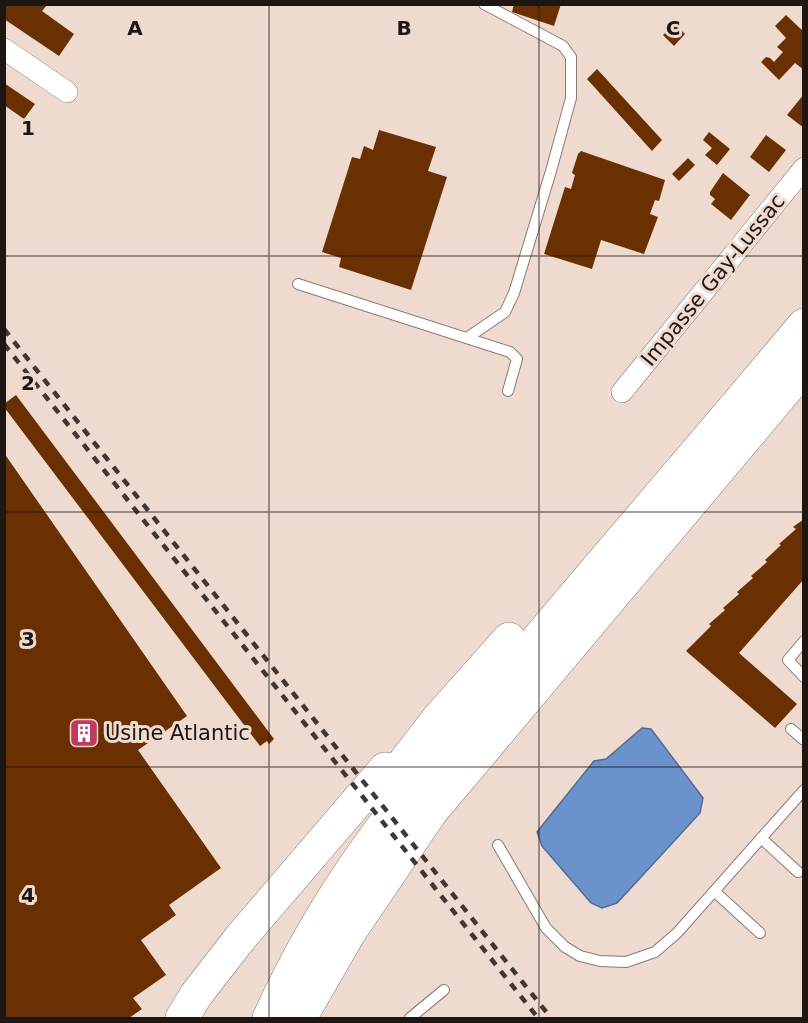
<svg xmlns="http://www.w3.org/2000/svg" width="808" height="1023" viewBox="0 0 808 1023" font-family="'DejaVu Sans',sans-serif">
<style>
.water{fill:#6a92cc;stroke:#536d94;stroke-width:1.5}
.building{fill:#6a3001}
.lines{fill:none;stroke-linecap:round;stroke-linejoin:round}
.service-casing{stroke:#8c796f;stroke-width:12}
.minor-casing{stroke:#8c796f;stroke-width:22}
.trunk-casing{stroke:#8c796f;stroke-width:34}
.service{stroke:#fff;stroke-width:10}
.minor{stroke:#fff;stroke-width:21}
.trunk{stroke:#fff;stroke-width:33}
.rail{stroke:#413732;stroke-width:4.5;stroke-dasharray:8 8;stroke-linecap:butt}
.grid{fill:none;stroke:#1d1612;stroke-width:1.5;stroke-opacity:0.55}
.labels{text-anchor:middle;stroke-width:6;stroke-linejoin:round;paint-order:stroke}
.street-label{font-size:21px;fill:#1d1612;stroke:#efdacf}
.poi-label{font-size:21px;fill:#1d1612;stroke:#efdacf;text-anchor:start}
.grid-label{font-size:20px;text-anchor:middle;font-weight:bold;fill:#1d1612;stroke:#efdacf;stroke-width:6;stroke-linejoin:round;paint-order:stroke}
</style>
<rect width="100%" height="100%" fill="#efdacf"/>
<path class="water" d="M642,728L651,729L703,798L700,813L617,903L602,908L591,903L542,846L537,832L594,761L606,759Z"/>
<path class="building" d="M514,4H561L554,26L512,12Z
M4,5H47L42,11L74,34L59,56L4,19Z
M786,15L804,32V70L795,63L779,80L761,62L766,57L770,58L774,62L783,52L777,47L786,38L775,26Z
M675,24L685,34L674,46L663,35Z
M597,69L662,140L652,151L587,79Z
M4,83L35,104L24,119L4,105Z
M804,94V128L787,115Z
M379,130L436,147L428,171L447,177L411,290L339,267L341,258L322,252L352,157L360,159L364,146L373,150Z
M709,132L730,149L717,165L705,155L712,148L703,140Z
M766,135L786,150L769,172L750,157Z
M581,151L665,180L659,201L655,200L650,214L658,217L644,254L601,240L592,269L544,254L565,187L571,189L575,175L572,173L578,154Z
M688,158L695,165L679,181L672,174Z
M723,173L750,195L731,220L711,204L715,199L710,195V192Z
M16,395L274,739L269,744L267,741L260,746L4,407V404Z
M4,453L187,716L138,750L221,868L169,905L176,915L141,940L166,975L133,998L142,1009L129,1018H4Z
M804,519V579L739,653L797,704L775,728L686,651L711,626L709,624L725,610L723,608L739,594L737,592L753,578L751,576L767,562L765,560L781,545L779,544L796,529L793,527Z"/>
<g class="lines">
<g class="service-casing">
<path id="service" d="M298,284L510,352L517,359L508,391
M467,338L505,312L514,293L551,171L571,98V57L563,46L484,4
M804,641L788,660L804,677
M791,729L804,740
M761,838L798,872
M498,845L546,928L565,947L580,956L600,961L626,962L655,952L677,933L804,790
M714,891L760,933
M410,1018L444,990"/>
</g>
<g class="minor-casing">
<path id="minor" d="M4,49L67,92
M622,392L804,168"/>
</g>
<g class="trunk-casing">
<path id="trunk" d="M377,798L437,720L509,639
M182,1018L196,995L241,937L385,769
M269,1018C295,961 327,905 363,854C410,787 465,726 517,664C612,550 709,439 804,325
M300,1018L349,933L431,812L804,368"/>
</g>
<use href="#service" class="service"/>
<use href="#minor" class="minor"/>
<use href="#trunk" class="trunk"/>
<path class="rail" d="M4,329L551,1018
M4,344L538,1018"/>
</g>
<path class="grid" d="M269,4V1018M539,4V1018M4,256H804M4,512H804M4,767H804"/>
<defs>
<g id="building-square" transform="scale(1.5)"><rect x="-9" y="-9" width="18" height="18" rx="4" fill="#c6375e" stroke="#efdacf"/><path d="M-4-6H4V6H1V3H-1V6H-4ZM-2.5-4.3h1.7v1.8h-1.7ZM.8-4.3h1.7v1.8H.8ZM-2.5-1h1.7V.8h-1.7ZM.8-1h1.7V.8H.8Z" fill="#fff"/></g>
</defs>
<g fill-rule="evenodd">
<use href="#building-square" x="84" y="733"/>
</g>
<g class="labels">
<g class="street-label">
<text transform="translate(713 280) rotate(-51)" y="7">Impasse Gay-Lussac</text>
</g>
<g class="poi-label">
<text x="105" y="740">Usine Atlantic</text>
</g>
</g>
<g class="grid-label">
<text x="135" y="35">A</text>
<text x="404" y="35">B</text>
<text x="673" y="35">C</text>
<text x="28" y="135">1</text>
<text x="28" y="390">2</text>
<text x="28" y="646">3</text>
<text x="28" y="902">4</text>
</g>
<rect width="808" height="1023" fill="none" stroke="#1d1612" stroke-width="12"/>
</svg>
